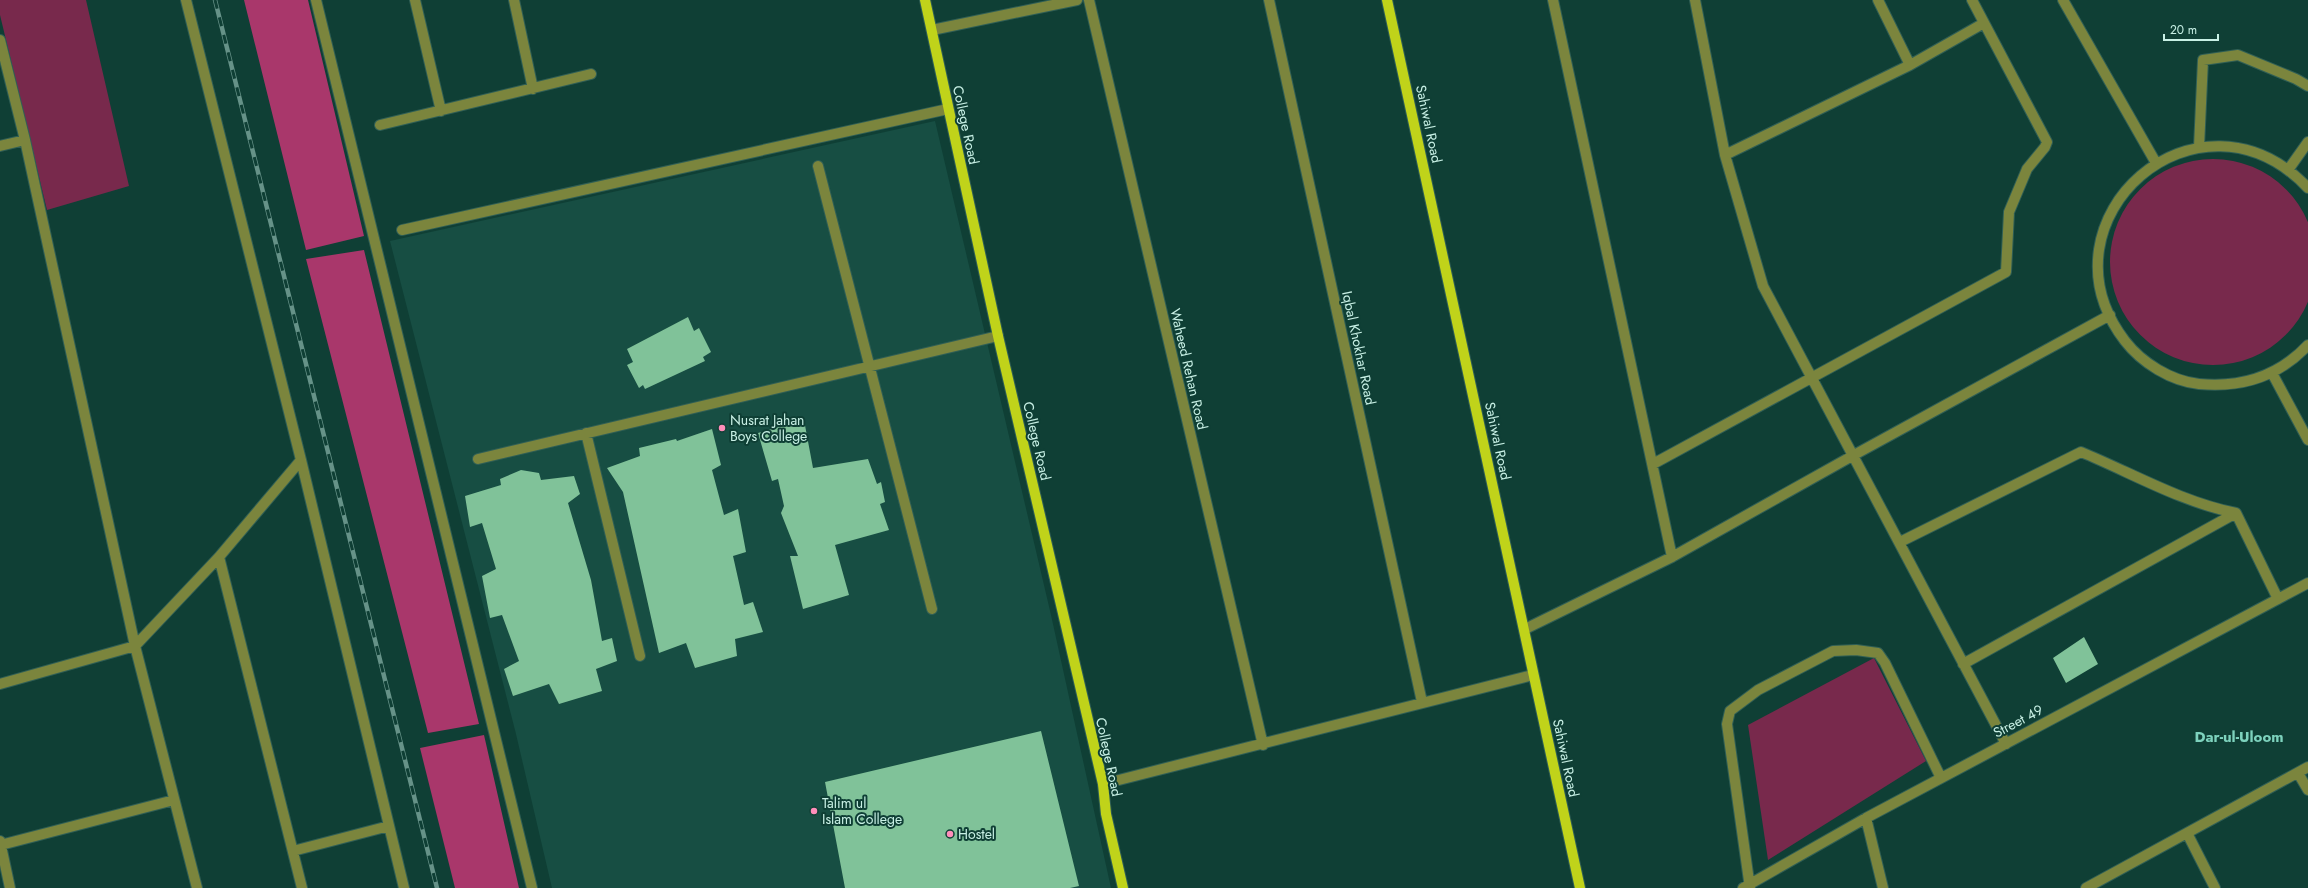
<svg xmlns="http://www.w3.org/2000/svg" width="2308" height="888" viewBox="0 0 2308 888" font-family="Jost,sans-serif">
<style>
.built{fill:#174e43}
.green{fill:#78294c}
.forest{fill:#a9376b}
.building{fill:#80c299}
.lines{fill:none;stroke-linecap:round;stroke-linejoin:round}
.minor-casing{stroke:#305f55;stroke-width:12}
.major-casing{stroke:#305f55;stroke-width:12}
.minor{stroke:#7b853d;stroke-width:10}
.major{stroke:#c0d31a;stroke-width:10}
.rail-casing{stroke:#669288;stroke-width:4.5}
.rail{stroke:#0f3f35;stroke-width:3;stroke-dasharray:9;stroke-linecap:butt}
.poi-dot{fill:#ff8eba;stroke:#0f3f35;stroke-width:1.5}
.labels{text-anchor:middle;stroke-width:4;stroke-linejoin:round;paint-order:stroke}
.street-label{font-size:14px;fill:#c8f0e5;stroke:#0f3f35}
.poi-label{font-size:14px;fill:#c8f0e5;stroke:#0f3f35;text-anchor:start}
.neighbourhood-label{font-size:15px;font-weight:bold;fill:#7dd2bd;stroke:#0f3f35}
</style>
<rect width="100%" height="100%" fill="#0f3f35"/>
<path class="built" d="M935,121L1051,615L1111,888H552L516,734L390,241Z"/>
<path class="green" d="M0,0H86L129,186L47,210L0,15Z
M2110 262a103 103 0 1 1 206 0a103 103 0 1 1-206 0Z
M1874,658L1926,761L1768,860L1748,725Z"/>
<path class="forest" d="M244,0H308L364,236L306,250Z
M364,250L479,724L428,733L306,259Z
M484,735L519,888H455L420,748Z"/>
<path class="building" d="M688,317L694,331L699,328L711,352L703,357L705,361L645,389L643,385L639,388L627,365L633,362L627,349Z
M804,420L813,468L868,459L877,484L881,482L885,502L880,504L889,530L835,545L849,595L803,609L790,556H798L781,513L784,506L778,479L772,481L758,433Z
M712,429L721,465L712,470L724,515L738,509L746,552L733,556L744,605L753,602L763,632L735,639L737,656L695,668L686,643L659,653L623,492L607,468L640,456L639,448L676,439L677,441Z
M521,470L539,473L541,480L574,476L580,494L568,503L591,580L602,641L612,638L617,661L596,669L602,691L559,704L549,684L513,696L504,669L519,661L502,615L490,618L482,576L496,569L482,523L470,527L465,496L501,485L500,479Z
M2084,637L2098,664L2066,683L2053,658Z
M1041,731L1079,886L1070,888H845L825,782Z"/>
<g class="lines">
<g class="minor-casing">
<path id="minor" d="M186,0L301,460L404,888
M316,0L532,888
M415,0L441,111
M514,0L533,89
M1089,0L1263,745
M1269,0L1422,702
M1553,0L1672,557
M1695,0L1725,155L1763,286L2006,744
M1878,0L1910,65
M2063,0L2156,163
M932,30L1077,0
M0,40L25,140L135,646L197,888
M380,125L591,74
M0,146L25,140
M2199,147L2203,60L2238,55L2296,79L2308,86
M1725,155L1910,65L1984,23
M818,166L932,609
M2288,170L2308,142
M2308,188C2199,73 2032,219 2125,341C2142,363 2171,381 2199,384C2241,388 2279,376 2308,345
M402,230L948,109
M2272,373L2308,440
M586,433L640,656
M478,459L998,336
M1653,464L2006,272L2009,212L2027,169L2045,147L2047,142L1972,0
M1900,542L2081,452C2132,473 2181,502 2236,513L2278,599
M219,557L302,888
M1525,629L1672,557L1854,455L2110,315
M1963,664L2236,513
M0,684L135,646L219,557L301,460
M2298,773L2308,790
M1103,784L1533,675
M1866,818L1883,888
M2187,833L2215,888
M0,841L10,888
M1,845L174,800
M293,851L389,826
M1743,888L1866,818L2308,583
M1750,888L1727,724L1730,711L1758,690L1833,651L1856,650L1878,653L1885,663L1941,778
M2086,888L2308,767"/>
</g>
<g class="major-casing">
<path id="major" d="M925,0L998,336L1103,784L1106,814L1123,888
M1387,0L1580,888"/>
</g>
<use href="#minor" class="minor"/>
<use href="#major" class="major"/>
<g class="rail-casing">
<path id="rail" d="M215,0L437,888"/>
</g>
<use href="#rail" class="rail"/>
</g>
<g class="poi-dot">
<circle cx="722" cy="428" r="4"/>
<circle cx="814" cy="811" r="4"/>
<circle cx="950" cy="834" r="4"/>
</g>
<g class="labels">
<g class="street-label">
<text transform="translate(1429 124) rotate(78)" y="5">Sahiwal Road</text>
<text transform="translate(966 125) rotate(78)" y="5">College Road</text>
<text transform="translate(1359 348) rotate(78)" y="5">Iqbal Khokhar Road</text>
<text transform="translate(1189 369) rotate(77)" y="5">Waheed Rehan Road</text>
<text transform="translate(1037 441) rotate(77)" y="5">College Road</text>
<text transform="translate(1498 441) rotate(78)" y="5">Sahiwal Road</text>
<text transform="translate(2018 721) rotate(-28)" y="5">Street 49</text>
<text transform="translate(1109 757) rotate(78)" y="5">College Road</text>
<text transform="translate(1566 758) rotate(78)" y="5">Sahiwal Road</text>
</g>
<g class="poi-label">
<text x="730" y="425">Nusrat Jahan<tspan x="730" dy="16">Boys College</tspan></text>
<text x="822" y="808">Talim ul<tspan x="822" dy="16">Islam College</tspan></text>
<text x="958" y="839">Hostel</text>
</g>
<g class="neighbourhood-label">
<text x="2239" y="742">Dar-ul-Uloom</text>
</g>
</g>
<path d="M2164 34v6h54v-6" fill="none" stroke="#c8f0e5" stroke-width="2"/>
<text x="2170" y="34" font-size="12" fill="#c8f0e5" stroke="#0f3f35" stroke-width="3" paint-order="stroke">20 m</text>
</svg>
